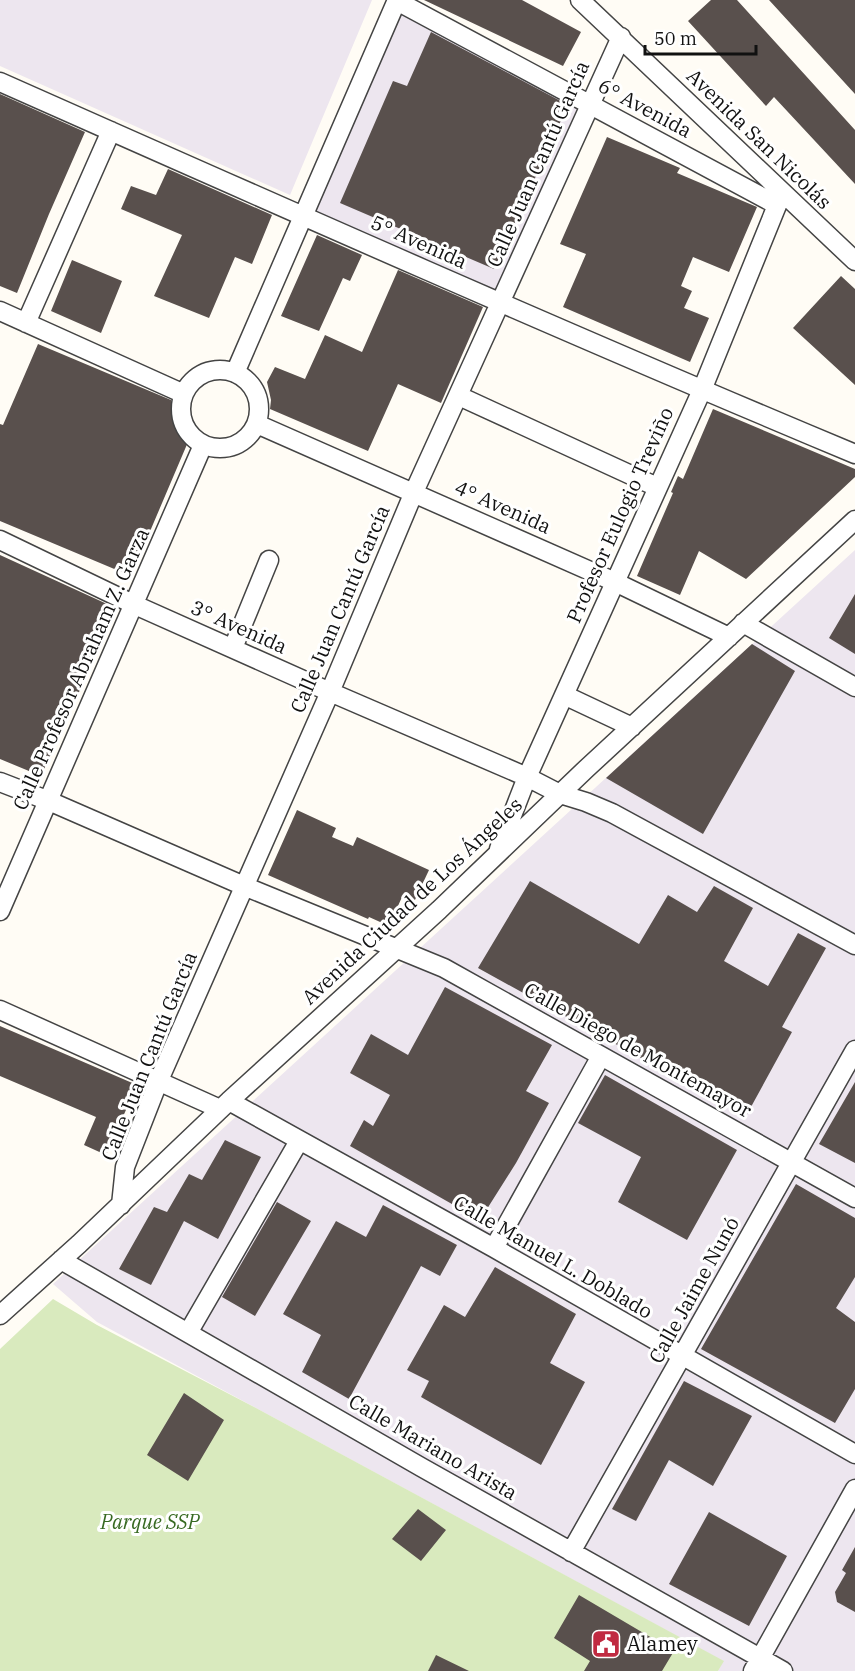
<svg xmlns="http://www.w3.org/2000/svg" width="855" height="1671" viewBox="0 0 855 1671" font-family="'IBM Plex Serif',serif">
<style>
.industrial{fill:#ede6ef}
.green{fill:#d9eabe}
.building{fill:#59504d}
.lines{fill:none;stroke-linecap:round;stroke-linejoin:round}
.minor-casing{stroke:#444;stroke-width:21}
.minor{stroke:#fff;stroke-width:18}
.labels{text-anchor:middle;stroke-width:6;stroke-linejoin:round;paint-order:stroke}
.street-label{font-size:20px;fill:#111;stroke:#fff}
.park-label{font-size:20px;font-style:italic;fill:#376921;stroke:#fff}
.poi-label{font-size:20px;fill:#111;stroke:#fff;text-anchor:start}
</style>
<rect width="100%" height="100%" fill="#fffcf5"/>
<path class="industrial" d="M0,0H372L290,195L0,66Z
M401,14L579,104L496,292L316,211Z
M855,550V1671H718L723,1661L97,1322L53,1284Z"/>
<path class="green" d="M53,1299L97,1325L256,1408L724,1661L718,1671H0V1349Z"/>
<path class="building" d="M424,0H522L581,32L563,66Z
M711,0H737L855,130V184L774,97L766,106L688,21Z
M769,0H855V94Z
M431,32L568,105L494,269L340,203L393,81L407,86Z
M0,94L85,132L49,214L17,293L0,286Z
M607,137L680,168L677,173L757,207L729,272L693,257L681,286L692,291L684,308L709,318L690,362L563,307L586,254L560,244Z
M168,169L272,215L252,264L235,257L209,318L154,296L182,235L121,209L131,186L156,195Z
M317,235L362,255L350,281L343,278L319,331L281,316Z
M72,260L122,281L101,333L51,311Z
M398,270L483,307L441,403L398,384L368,451L270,409L271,400L267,382L275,367L305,379L325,335L362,352Z
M841,276L855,289V385L793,328Z
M38,344L171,400L174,418L183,437L188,442L131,576L0,521V424L3,425Z
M713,409L855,469V477L746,579L699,551L680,595L637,576L673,493L671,492L678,476L683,479Z
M0,555L107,604L113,617L41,776L0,759Z
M855,594V654L829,638Z
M752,644L795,671L703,834L606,778Z
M297,810L336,828L332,837L353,846L357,837L429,870L414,902L402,897L389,926L369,917L368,919L268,875Z
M530,881L639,944L668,895L697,912L714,886L753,908L724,961L768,986L798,933L826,948L782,1027L792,1032L746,1116L478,968Z
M445,987L552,1045L526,1091L549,1103L516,1163L480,1220L350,1146L364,1120L373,1126L390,1095L350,1073L371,1034L408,1055Z
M0,1026L137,1085L106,1155L84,1145L96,1117L0,1076Z
M605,1075L737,1150L687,1240L618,1202L641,1157L578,1123Z
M855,1082V1163L819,1144Z
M225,1140L261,1157L218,1239L184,1221L151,1285L119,1269L154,1207L167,1212L189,1174L202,1180Z
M796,1184L855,1218V1277L836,1308L855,1322V1389L835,1423L701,1349Z
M277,1202L311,1221L255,1316L222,1297Z
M383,1205L457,1245L440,1276L421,1266L349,1399L302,1372L321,1335L283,1314L336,1221L366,1237Z
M495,1267L576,1314L550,1363L585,1382L541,1465L421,1397L429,1381L407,1370L444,1305L465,1317Z
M684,1381L752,1416L713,1486L669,1460L636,1521L612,1509Z
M184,1393L224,1420L188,1481L147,1455Z
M418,1509L446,1530L421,1561L392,1539Z
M709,1512L787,1556L749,1626L669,1584Z
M855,1547V1612L837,1602L835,1592L846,1573L842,1570Z
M579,1595L674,1651L662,1671H584L590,1661L554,1638Z
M436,1655L469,1671H428Z"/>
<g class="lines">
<g class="minor-casing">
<path id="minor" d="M580,0L855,261
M397,1L777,205
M0,82C284,208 568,334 855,454
M0,311L184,394
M26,323L111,131
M181 409a39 39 0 1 1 78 0a39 39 0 1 1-78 0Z
M235,373L397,0
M459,396L657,487
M257,424L615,582L729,637
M0,540L135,605L330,692L527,777L560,794L586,802L612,813L855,945
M743,623L855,687
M233,648L269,560
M564,695L632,727
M0,782L49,801L244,886L444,968L855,1198
M499,849L527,777L702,390L782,193
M0,911L203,445
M0,1010L220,1109
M229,1101L494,1248L855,1454
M121,1205L125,1167L159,1080L330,692L414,492L621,37
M494,1248L601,1056
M61,1260L421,1467L783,1671
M0,1315L79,1244L229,1101L439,910L586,769L855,520
M188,1333L299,1141
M571,1552L855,1050
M753,1671L855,1489"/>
</g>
<use href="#minor" class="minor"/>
</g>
<defs>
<g id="civic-square" transform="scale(1.5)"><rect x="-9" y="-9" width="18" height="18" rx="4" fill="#c02a41" stroke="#fff"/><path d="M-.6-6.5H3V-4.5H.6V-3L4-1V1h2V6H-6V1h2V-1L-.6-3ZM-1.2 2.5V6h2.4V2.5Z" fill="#fff"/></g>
</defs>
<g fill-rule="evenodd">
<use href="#civic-square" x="606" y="1644"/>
</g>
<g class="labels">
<g class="street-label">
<text transform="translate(645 108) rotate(28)" y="7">6° Avenida</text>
<text transform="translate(759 139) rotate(44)" y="7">Avenida San Nicolás</text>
<text transform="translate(538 164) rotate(-66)" y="7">Calle Juan Cantú García</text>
<text transform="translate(419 242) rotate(24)" y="7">5° Avenida</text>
<text transform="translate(503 507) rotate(24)" y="7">4° Avenida</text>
<text transform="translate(620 515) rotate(-66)" y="7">Profesor Eulogio Treviño</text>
<text transform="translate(340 609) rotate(-67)" y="7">Calle Juan Cantú García</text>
<text transform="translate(239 627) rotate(24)" y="7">3° Avenida</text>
<text transform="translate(81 669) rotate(-66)" y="7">Calle Profesor Abraham Z. Garza</text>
<text transform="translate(412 901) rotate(-43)" y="7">Avenida Ciudad de Los Ángeles</text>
<text transform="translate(638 1050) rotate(29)" y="7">Calle Diego de Montemayor</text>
<text transform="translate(149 1056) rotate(-68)" y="7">Calle Juan Cantú García</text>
<text transform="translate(553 1257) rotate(30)" y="7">Calle Manuel L. Doblado</text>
<text transform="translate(694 1290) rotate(-61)" y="7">Calle Jaime Nunó</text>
<text transform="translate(433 1447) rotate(30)" y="7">Calle Mariano Arista</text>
</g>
<g class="park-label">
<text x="150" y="1529">Parque SSP</text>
</g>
<g class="poi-label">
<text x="627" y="1651">Alamey</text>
</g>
</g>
<path d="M645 45v9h111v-9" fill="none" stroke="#111111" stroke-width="3"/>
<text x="654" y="45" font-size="18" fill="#111111" stroke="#ffffff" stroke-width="4.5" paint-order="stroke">50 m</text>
</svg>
